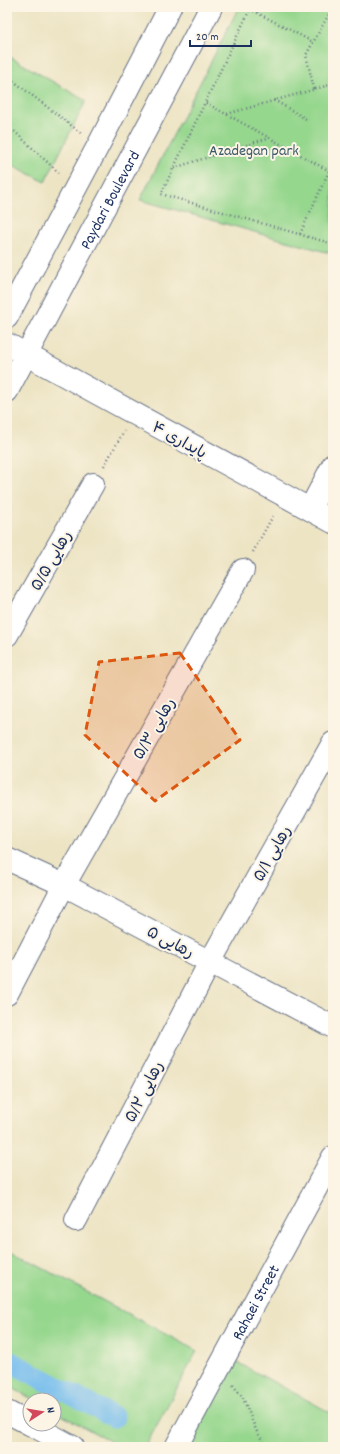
<svg xmlns="http://www.w3.org/2000/svg" width="340" height="1454" viewBox="0 0 340 1454" font-family="Dekko,'Playpen Sans Arabic',sans-serif">
<style>
.green{fill:#96d78e;stroke:#588376}
.lines{fill:none;stroke-linecap:round;stroke-linejoin:round}
.canal{stroke:#76bded;stroke-width:21}
.minor-casing{stroke:#646e82;stroke-width:24}
.path{stroke:#646e82;stroke-width:2.5;stroke-dasharray:1 3;stroke-linecap:butt}
.minor{stroke:#fff;stroke-width:22}
.marked{fill:#de5710;fill-opacity:0.2;stroke:#de5710;stroke-width:3;stroke-dasharray:8 5;stroke-linejoin:round}
.labels{text-anchor:middle;stroke-width:4;stroke-linejoin:round;paint-order:stroke}
.park-label{font-size:16px;fill:#3a596a;stroke:#fcf5e5}
.street-label{font-size:16px;fill:#1b2f5e;stroke:#fcf5e5}
</style>
<rect width="100%" height="100%" fill="#fcf5e5"/>
<filter id="ink" filterUnits="userSpaceOnUse"><feTurbulence type="fractalNoise" baseFrequency=".025" numOctaves="2"/><feDisplacementMap in="SourceGraphic" scale="8" xChannelSelector="R" yChannelSelector="G"/><feConvolveMatrix kernelMatrix="1 2 1 2 8 2 1 2 1" color-interpolation-filters="sRGB"/></filter>
<filter id="wash" filterUnits="userSpaceOnUse"><feTurbulence type="fractalNoise" baseFrequency=".012" numOctaves="4" result="noise"/><feDisplacementMap in="SourceGraphic" scale="16" xChannelSelector="R" yChannelSelector="G"/><feGaussianBlur stdDeviation="0.9" result="paint"/><feColorMatrix in="noise" values="0 0 0 0 0 0 0 0 0 0 0 0 0 0 0 0 0 1.4 0 .05"/><feComposite in="paint" operator="in"/></filter>
<g filter="url(#wash)">
<rect width="100%" height="100%" fill="#ede4c4"/>
<path class="green" d="M239,7H333V254L140,200Z
M7,55L86,101L45,182L7,162Z
M7,1249L197,1351L145,1447H121L54,1411V1400H34L7,1385Z
M231,1359L333,1414V1447H188Z"/>
<g class="lines">
<path class="canal" d="M7,1360L114,1417"/>
</g>
</g>
<g filter="url(#ink)">
<g class="lines">
<g class="minor-casing">
<g id="minor">
<path d="M7,317L98,146L170,7"/>
<path d="M7,344L333,522"/>
<path id="s1" d="M7,391L211,7"/>
<path d="M310,509L333,465"/>
<path d="M7,635L93,484"/>
<path d="M7,859L64,885L333,1027"/>
<path d="M7,994L64,885L243,570"/>
<path d="M76,1220L210,962L333,743"/>
<path d="M7,1412L30,1424"/>
<path d="M30,1424L73,1447"/>
<path id="s2" d="M176,1447L333,1157"/>
</g>
</g>
<path class="path" d="M251,7L161,194L333,244
M250,9L313,42
M7,76L81,133
M314,89L306,55L333,7
M274,100L306,119
M206,103L333,173
M227,114L333,84
M7,128L14,131L59,173
M174,168L268,138
M300,234L329,171
M104,466L124,431
M253,552L274,514
M233,1385L243,1398L256,1430L266,1447
M330,1447L333,1439"/>
<use href="#minor" class="minor"/>
</g>
</g>
<path class="marked" d="M180,653L240,740L155,801L85,735L99,662Z"/>
<g class="labels">
<g class="park-label">
<text x="254" y="155">Azadegan park</text>
</g>
<g class="street-label">
<text dy="6" stroke="none"><textPath href="#s1" startOffset="217">Paydari Boulevard</textPath></text>
<text transform="translate(180 439) rotate(29)" y="6">پایداری ۴</text>
<text transform="translate(50 560) rotate(-60)" y="6">رهایی ۵/۵</text>
<text transform="translate(153 728) rotate(-60)" y="6">رهایی ۵/۳</text>
<text transform="translate(271 853) rotate(-61)" y="6">رهایی ۵/۱</text>
<text transform="translate(171 941) rotate(28)" y="6">رهایی ۵</text>
<text transform="translate(143 1091) rotate(-63)" y="6">رهایی ۵/۲</text>
<text dy="6" stroke="none"><textPath href="#s2" startOffset="165">Rahaei Street</textPath></text>
</g>
</g>
<rect width="340" height="1454" fill="none" stroke="#fcf5e5" stroke-width="24"/>
<g transform="translate(42 1412) rotate(78)"><circle r="19" fill="#fcf5e5" stroke="#a2a6af"/>
<path d="M0-3L7 15L0 10L-7 15Z" fill="#d1495b"/>
<text y="-6" font-size="11" font-weight="bold" text-anchor="middle" fill="#1b2f5e">N</text>
</g>
<path d="M190 40v6h61v-6" fill="none" stroke="#1b2f5e" stroke-width="2"/>
<text x="196" y="40" font-size="12" fill="#1b2f5e" stroke="#fcf5e5" stroke-width="3" paint-order="stroke">20 m</text>
</svg>
